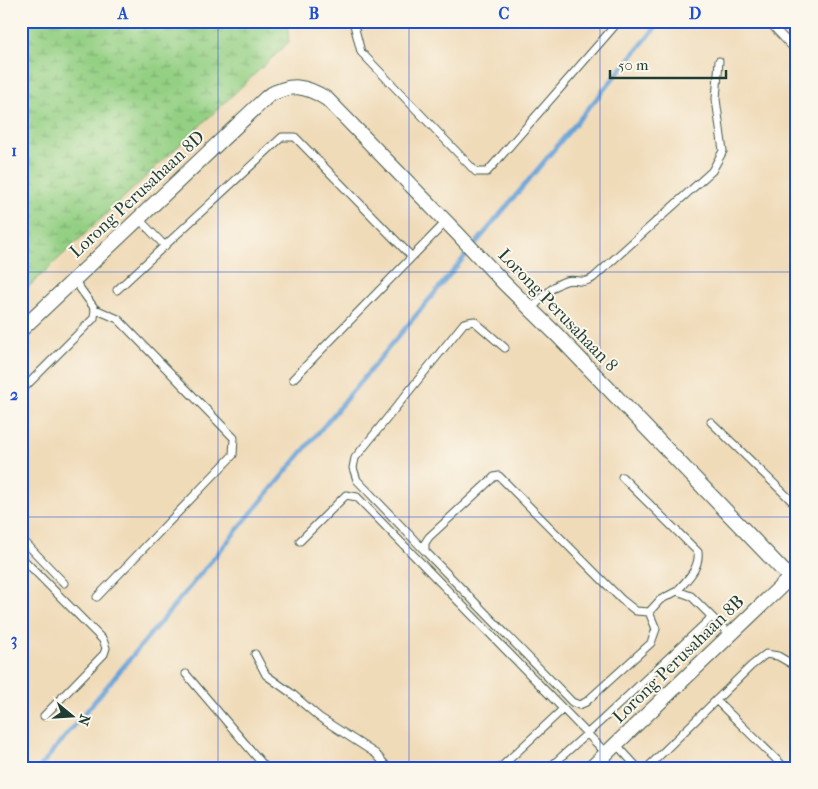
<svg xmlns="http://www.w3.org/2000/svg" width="818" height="789" viewBox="0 0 818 789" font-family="'IM FELL French Canon',serif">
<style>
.wetland{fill:url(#wetland-marsh);stroke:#5a865c}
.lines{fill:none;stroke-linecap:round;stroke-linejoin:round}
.stream{stroke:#66a2d7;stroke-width:4.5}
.lane-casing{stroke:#3e5548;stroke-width:9}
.street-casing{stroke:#3e5548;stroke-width:16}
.lane{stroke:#fff;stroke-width:7}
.street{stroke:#fff;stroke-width:14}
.grid{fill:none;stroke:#1d4ed8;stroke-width:1;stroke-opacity:0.55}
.labels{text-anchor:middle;stroke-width:4;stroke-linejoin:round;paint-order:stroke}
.street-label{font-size:18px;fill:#1f3d34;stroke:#fbf7ec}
.neatline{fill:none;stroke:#1d4ed8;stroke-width:2}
.grid-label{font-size:16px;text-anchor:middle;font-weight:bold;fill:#1d4ed8}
</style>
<defs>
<pattern id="wetland-marsh" width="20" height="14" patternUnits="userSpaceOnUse" patternTransform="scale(1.25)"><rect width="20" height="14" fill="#94d084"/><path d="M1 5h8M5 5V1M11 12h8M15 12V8" fill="none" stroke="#78aa6d"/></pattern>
</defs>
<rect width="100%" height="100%" fill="#fbf7ec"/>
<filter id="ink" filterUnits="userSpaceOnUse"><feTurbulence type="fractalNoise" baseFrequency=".02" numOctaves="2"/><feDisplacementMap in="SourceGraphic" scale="10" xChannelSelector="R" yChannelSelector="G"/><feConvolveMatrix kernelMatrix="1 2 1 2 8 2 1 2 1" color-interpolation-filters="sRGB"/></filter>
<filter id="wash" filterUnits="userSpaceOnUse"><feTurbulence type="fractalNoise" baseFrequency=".0096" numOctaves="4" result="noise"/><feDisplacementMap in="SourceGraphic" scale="20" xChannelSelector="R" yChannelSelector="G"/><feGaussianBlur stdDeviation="1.12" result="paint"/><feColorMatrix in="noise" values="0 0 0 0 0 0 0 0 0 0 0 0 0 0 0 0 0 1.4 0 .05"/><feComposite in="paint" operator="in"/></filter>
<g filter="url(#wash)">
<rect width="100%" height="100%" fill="#f0dbb9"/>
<path class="wetland" d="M21,21H287L289,42L21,294Z"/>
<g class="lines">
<path class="stream" d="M39,768L661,21"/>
</g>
</g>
<g filter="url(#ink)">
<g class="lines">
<g class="lane-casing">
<path id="lane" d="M353,21L361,52L476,172H487L619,21
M768,21L797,52
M138,218L165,246
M117,290L282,137H295L412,257
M95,309L118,319L234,438L233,455L97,597
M531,309C541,300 553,284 566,281C576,278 583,285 593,278L712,171L723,151L716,99L719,61
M293,379L446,222
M21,391L94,318L95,309L74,280
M711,422L797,506
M622,477L698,552C700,568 687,580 677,591
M21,538L64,583
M300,541L346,495L357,497L606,753
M425,551L357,480L353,468L355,458L464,323L474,321L505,348
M21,557L103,640L106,648L104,654L44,716
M649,612L656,629L651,643L586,702L579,705L572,702L425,551V543L429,537L494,477L499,476L621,599L636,611L649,612L660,600L677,591L691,596L730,635
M255,654L266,675L291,693L319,717L376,754L388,768
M186,674L266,768
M716,700L785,768
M616,744L638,768
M500,768L563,709
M549,768L601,721L712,617
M647,768L751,666L766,654L778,656L797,667"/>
</g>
<g class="street-casing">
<path id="street" d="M21,330L268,96C291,83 305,85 327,99L457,233L504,283L557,335L797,585
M591,768L796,572"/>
</g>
<use href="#lane" class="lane"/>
<use href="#street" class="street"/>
</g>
</g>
<path class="grid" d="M218,21V768M409,21V768M600,21V768M21,272H797M21,517H797"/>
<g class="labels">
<g class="street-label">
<text transform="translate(137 194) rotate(-43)" y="6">Lorong Perusahaan 8D</text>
<text transform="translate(558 310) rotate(46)" y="6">Lorong Perusahaan 8</text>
<text transform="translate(678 659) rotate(-44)" y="6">Lorong Perusahaan 8B</text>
</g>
</g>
<rect width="818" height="789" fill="none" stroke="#fbf7ec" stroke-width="55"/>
<g transform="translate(72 716) rotate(108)" stroke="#fbf7ec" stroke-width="4" paint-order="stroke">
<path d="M0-4L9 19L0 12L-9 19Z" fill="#1f3d34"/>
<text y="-8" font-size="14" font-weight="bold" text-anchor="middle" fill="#1f3d34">N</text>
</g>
<path d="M610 70v8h116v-8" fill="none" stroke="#1f3d34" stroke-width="2.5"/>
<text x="618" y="70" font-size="15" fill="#1f3d34" stroke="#fbf7ec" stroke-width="4" paint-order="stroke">50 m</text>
<rect x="28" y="28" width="762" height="734" class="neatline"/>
<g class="grid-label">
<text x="123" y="19">A</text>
<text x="314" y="19">B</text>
<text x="504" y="19">C</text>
<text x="695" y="19">D</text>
<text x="14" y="156">1</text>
<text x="14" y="400">2</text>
<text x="14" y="645">3</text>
</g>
</svg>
